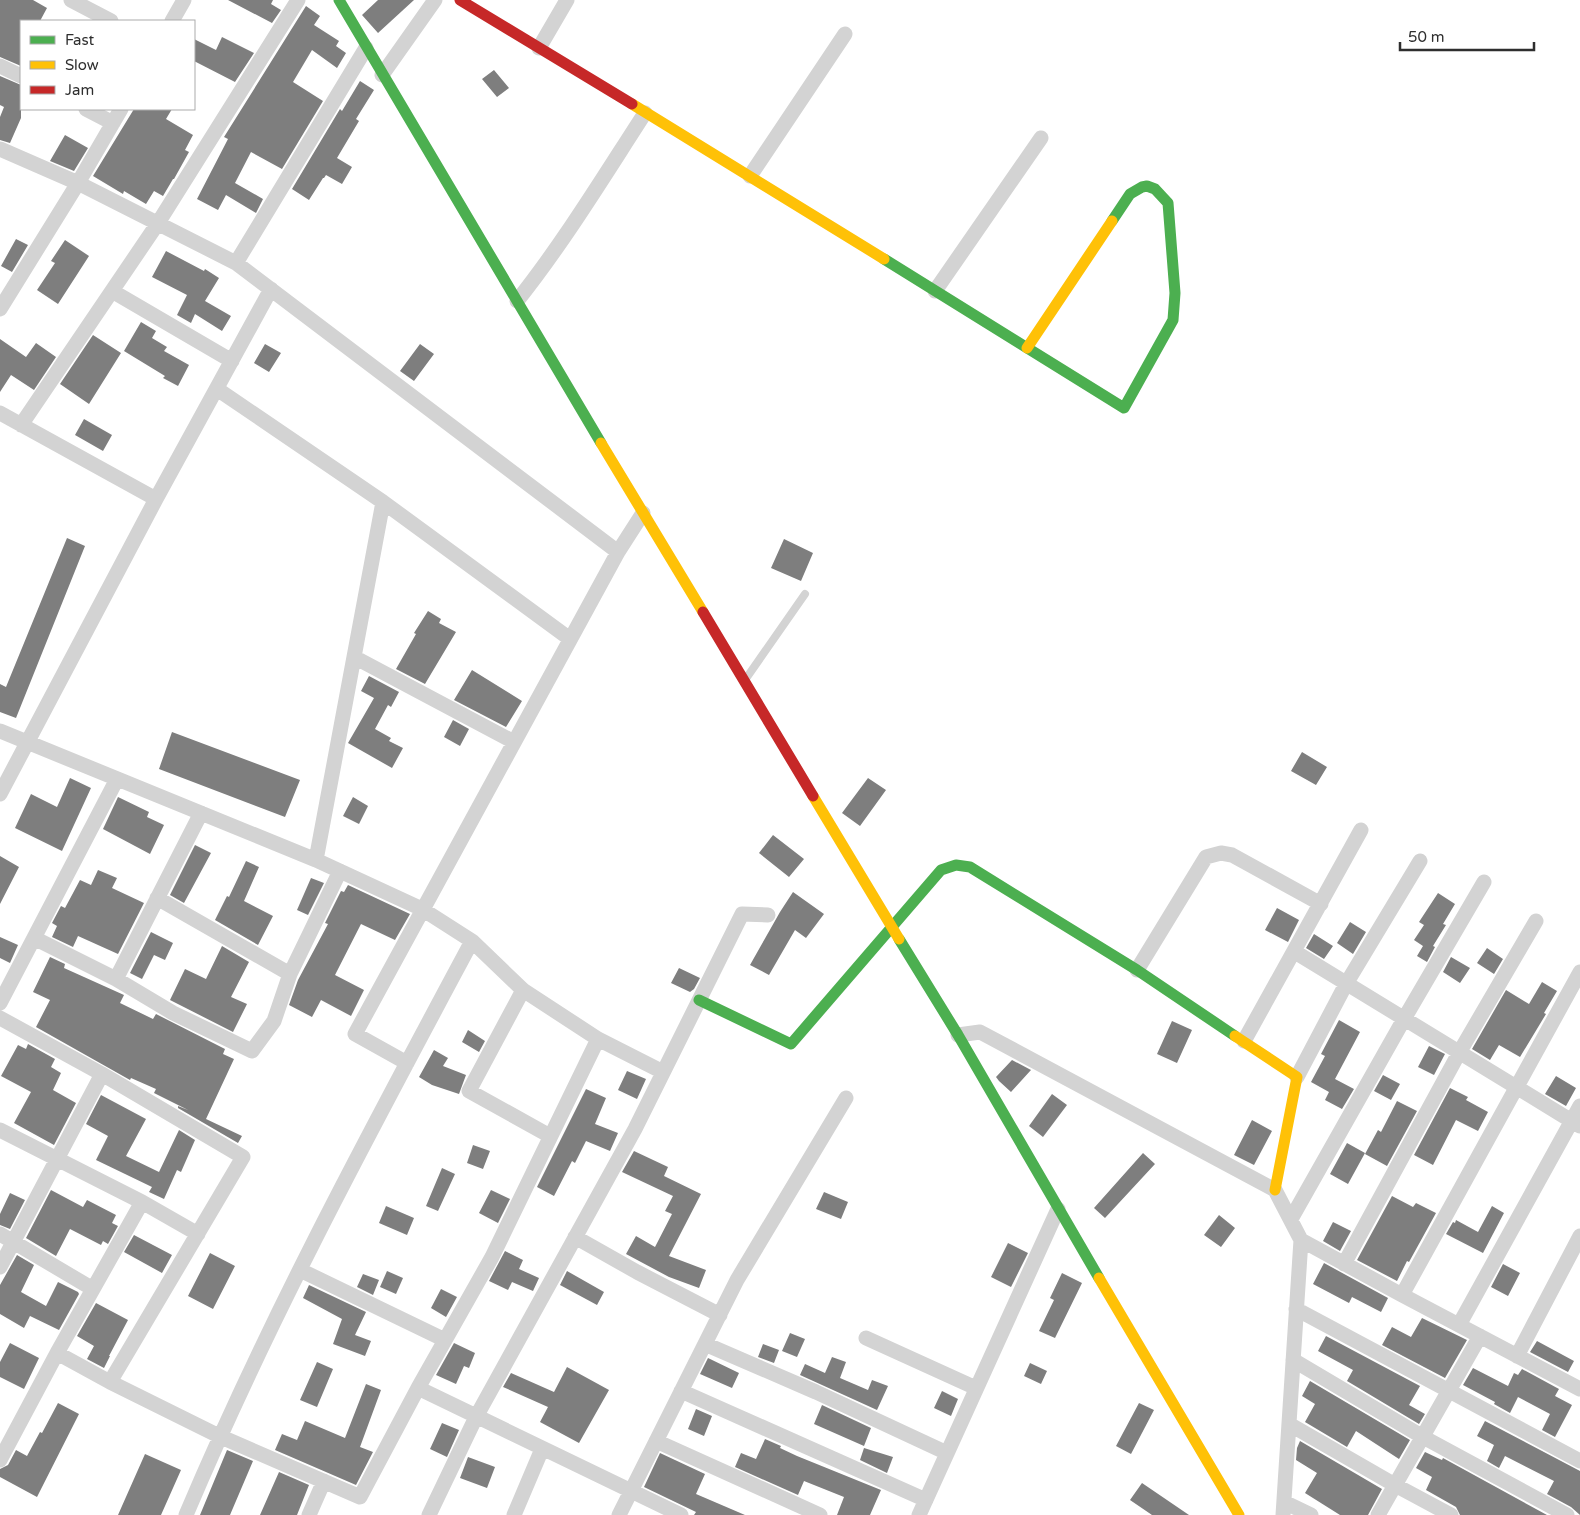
<svg xmlns="http://www.w3.org/2000/svg" width="1580" height="1515" viewBox="0 0 1580 1515" font-family="'Varela Round',sans-serif">
<style>
.building{fill:#7e7e7e}
.lines{fill:none;stroke-linecap:round;stroke-linejoin:round}
.lane{stroke:#d3d3d3;stroke-width:8}
.street{stroke:#d3d3d3;stroke-width:15}
.fast{stroke:#4caf50;stroke-width:11}
.slow{stroke:#ffc107;stroke-width:11}
.jam{stroke:#c62828;stroke-width:11}
</style>
<rect width="100%" height="100%" fill="#fff"/>
<path class="building" d="M0,0H33L47,8L40,21H21V66L0,57Z
M228,0H273L271,4L281,10L272,23Z
M378,0H414L378,33L362,15Z
M306,6L320,16L314,25L339,41L336,46L346,53L337,68L312,50L293,82L323,101L282,169L251,152L235,183L263,199L256,213L226,195L218,210L197,199L228,139L224,137Z
M222,37L254,53L235,82L194,61V39L216,50Z
M494,70L509,88L497,97L482,79Z
M0,76L21,85V118L10,143L0,140V117L4,107L0,105Z
M360,81L374,90L356,119L359,121L337,158L352,167L342,184L326,175L324,178H323L309,200L292,189L340,109L342,111Z
M134,109H172L166,119L193,135L185,150L189,152L174,179H173L163,196L154,191L146,204L124,191L123,194L93,176Z
M65,135L88,148L74,171L50,161Z
M16,239L28,245L12,272L1,266Z
M65,240L89,256L58,304L37,290L55,263L51,261Z
M166,251L204,271L205,269L219,278L205,301L231,316L222,331L195,314L191,323L177,315L187,295L152,277Z
M141,322L156,331L152,338L167,347L164,351L189,365L178,386L163,378L165,376L124,351Z
M93,335L121,353L89,404L60,384Z
M0,339L26,357L36,343L56,357L34,390L11,375L0,392Z
M265,344L281,353L269,372L254,363Z
M420,344L434,354L414,381L400,371Z
M84,419L112,435L103,451L75,435Z
M67,538L85,546L16,718L0,712V684L6,687Z
M784,539L813,553L801,581L771,568Z
M428,611L441,619L439,623L456,632L425,684L396,669L416,634L414,633Z
M472,670L522,701L506,727L454,700Z
M369,676L399,692L391,707L388,705L375,729L391,738L389,741L403,748L392,768L348,743L374,698L361,691Z
M453,720L469,729L460,746L444,737Z
M172,732L300,780L285,817L159,769Z
M1302,752L1327,767L1316,785L1291,771Z
M70,778L91,788L62,851L15,828L31,794L57,807Z
M868,778L886,790L860,826L842,813Z
M118,797L149,812L147,817L164,825L150,854L103,829Z
M353,797L368,806L359,824L343,816Z
M773,835L804,859L789,877L759,853Z
M195,845L211,853L184,903L170,895Z
M0,856L19,867L0,904Z
M246,861L259,867L244,901L273,916L258,945L215,920L227,896L229,897Z
M98,870L117,878L112,888L144,903L118,954L78,936L73,947L52,937L57,926L52,923L61,906L65,908L80,880L91,885Z
M311,878L324,883L308,915L297,910Z
M348,885L410,914L395,940L361,924L335,975L364,990L351,1016L321,1000L312,1017L289,1005L298,980L328,924L325,923L341,891L344,892Z
M793,892L824,914L806,938L795,930L769,975L750,965L780,912Z
M1438,893L1455,904L1443,924L1446,925L1433,946L1435,947L1427,962L1417,956L1423,946L1414,940L1424,925L1419,922Z
M1277,908L1299,920L1288,942L1265,930Z
M1350,922L1366,932L1353,954L1337,943Z
M151,932L173,943L165,960L154,955L142,979L130,973Z
M1314,934L1333,946L1324,959L1306,948Z
M0,937L18,945L10,963L0,958Z
M222,946L249,962L231,997L247,1004L233,1032L170,1000L185,969L206,979Z
M1487,948L1503,959L1494,974L1477,963Z
M50,957L65,964L64,968L124,995L120,1003L153,1019L156,1014L225,1049L223,1054L234,1059L206,1119L242,1136L238,1143L178,1108V1106L188,1110L154,1093L156,1089L131,1078L130,1080L36,1027L50,1000L33,992Z
M1451,957L1470,968L1460,983L1443,972Z
M679,968L700,978L694,989L690,992L671,983Z
M1542,982L1557,991L1544,1013L1546,1014L1520,1057L1499,1045L1490,1060L1472,1049L1506,990L1529,1004Z
M1339,1020L1360,1032L1335,1079L1354,1089L1342,1109L1325,1100L1329,1092L1311,1082L1325,1056L1321,1054Z
M1172,1021L1192,1030L1177,1063L1157,1054Z
M468,1030L485,1041L479,1052L462,1042Z
M28,1044L55,1059L51,1067L61,1073L53,1090L76,1103L54,1145L14,1123L31,1092L1,1076L18,1045L26,1049Z
M1429,1046L1445,1054L1434,1075L1418,1067Z
M434,1050L448,1058L443,1066L466,1075L459,1094L432,1085L419,1077Z
M1012,1060L1031,1070L1011,1092L999,1081L996,1077Z
M627,1071L646,1079L637,1099L618,1090Z
M1383,1075L1400,1084L1391,1100L1374,1091Z
M1556,1076L1576,1088L1566,1106L1545,1094Z
M1450,1088L1468,1097L1466,1100L1488,1112L1478,1131L1456,1120L1433,1165L1414,1155Z
M586,1089L606,1098L595,1124L618,1133L610,1151L586,1141L575,1163L572,1161L554,1196L537,1187Z
M1052,1094L1067,1105L1043,1137L1029,1126Z
M101,1095L146,1119L126,1156L159,1172L179,1130L195,1140L181,1172L177,1170L164,1199L149,1192L152,1187L96,1160L108,1136L86,1124Z
M1397,1101L1417,1111L1387,1166L1365,1154L1378,1130L1381,1132Z
M1252,1120L1272,1131L1254,1165L1234,1155Z
M1347,1143L1365,1153L1348,1184L1330,1174Z
M473,1145L490,1151L483,1169L467,1163Z
M634,1151L668,1167L664,1176L701,1194L669,1256L706,1270L699,1288L669,1277L626,1254L636,1236L655,1247L672,1214L665,1211L673,1196L622,1172Z
M1143,1153L1155,1164L1105,1218L1094,1208Z
M442,1168L455,1174L438,1211L426,1206Z
M51,1190L83,1207L87,1200L116,1215L112,1223L118,1226L108,1244L103,1241L101,1245L70,1229L56,1256L26,1238Z
M491,1190L510,1199L498,1223L479,1213Z
M824,1192L848,1202L841,1219L816,1209Z
M10,1193L25,1200L10,1229L0,1225V1214Z
M1392,1196L1413,1207L1416,1203L1436,1213L1409,1262L1407,1261L1397,1281L1357,1260Z
M386,1206L414,1218L407,1235L379,1223Z
M1492,1206L1504,1213L1483,1253L1446,1234L1453,1222L1455,1223L1456,1220L1478,1232Z
M1219,1215L1235,1228L1221,1247L1204,1235Z
M1333,1222L1351,1231L1340,1251L1323,1241Z
M134,1235L172,1255L162,1273L124,1252Z
M1008,1243L1028,1253L1011,1287L991,1277Z
M505,1251L523,1260L519,1269L539,1278L533,1291L512,1282L508,1290L489,1281Z
M210,1253L235,1266L213,1309L188,1296Z
M17,1255L34,1265L21,1292L46,1306L58,1282L78,1292L79,1294L59,1330L30,1316L24,1328L0,1314V1285Z
M1324,1263L1388,1298L1381,1312L1352,1297L1349,1303L1313,1284Z
M1503,1264L1520,1273L1508,1296L1491,1287Z
M387,1271L403,1278L396,1294L380,1287Z
M567,1271L604,1292L597,1305L560,1285Z
M1062,1273L1082,1283L1055,1338L1039,1331L1054,1300L1050,1298Z
M363,1274L379,1280L373,1295L357,1287Z
M309,1285L366,1312L355,1335L371,1341L365,1356L333,1344L342,1319L303,1298Z
M441,1289L457,1297L446,1317L431,1308Z
M96,1303L128,1320L109,1356H110L104,1368L87,1359L94,1346L77,1336Z
M1422,1318L1467,1340L1445,1378L1382,1345L1392,1327L1411,1337Z
M790,1333L805,1339L797,1357L782,1351Z
M1326,1336L1420,1386L1409,1405L1425,1414L1419,1424L1347,1381L1353,1370L1318,1351Z
M1537,1341L1574,1361L1568,1372L1530,1352Z
M10,1343L39,1358L24,1389L0,1377V1362Z
M454,1343L475,1353L469,1368L464,1366L456,1384L436,1375Z
M763,1344L779,1350L774,1363L758,1357Z
M832,1357L846,1362L840,1378L868,1390L872,1380L888,1386L877,1410L800,1375L805,1364L825,1373Z
M708,1358L739,1373L732,1388L700,1374Z
M317,1362L333,1369L317,1407L300,1400Z
M1030,1363L1047,1371L1041,1384L1024,1376Z
M567,1367L609,1390L579,1443L540,1422L548,1407L503,1387L511,1373L554,1392Z
M1473,1368L1508,1386L1514,1373L1518,1375L1522,1369L1559,1389L1555,1396L1572,1405L1555,1437L1542,1430L1550,1414L1518,1397L1510,1413L1494,1404L1495,1402L1463,1385Z
M1310,1381L1410,1440L1399,1459L1356,1431L1347,1447L1305,1422L1315,1404L1302,1396Z
M366,1384L381,1390L360,1447L373,1452L356,1485L275,1450L282,1434L297,1440L305,1421L345,1438Z
M942,1391L958,1399L951,1416L934,1408Z
M58,1403L79,1414L37,1497L0,1477V1469L8,1465L16,1450L27,1456L40,1432L42,1433Z
M1139,1403L1154,1410L1131,1454L1116,1446Z
M822,1405L871,1428L864,1446L814,1424Z
M696,1409L712,1416L704,1436L688,1429Z
M1485,1421L1580,1471V1515L1571,1507L1547,1494L1554,1481L1505,1456L1499,1468L1487,1461L1494,1445L1477,1436Z
M442,1423L459,1430L447,1457L430,1449Z
M765,1439L781,1446L780,1448L797,1456L881,1490L870,1515H837L844,1497L804,1481L798,1495L735,1467L741,1453L756,1459Z
M1300,1441L1382,1489L1368,1515H1340L1305,1493L1317,1473L1296,1460L1297,1448Z
M864,1448L893,1457L887,1473L860,1460Z
M227,1450L253,1461L230,1515H200Z
M1425,1452L1442,1460L1443,1458L1547,1515H1460L1456,1507L1426,1490L1432,1477L1416,1468Z
M660,1453L705,1474L696,1494L745,1515H694L696,1512L644,1487Z
M145,1454L181,1470L161,1515H118Z
M468,1457L495,1467L487,1488L460,1478Z
M279,1472L309,1485L297,1515H260Z
M1142,1483L1189,1515H1152L1130,1500Z"/>
<g class="lines">
<path class="lane" d="M745,680L805,594"/>
<path class="street" d="M71,0L111,21
M172,21L184,0
M539,48L567,0
M0,66L21,76
M382,75L435,0
M86,109L113,123
M0,149L78,183L236,263L618,552
M750,176L845,34
M236,263L366,48
M112,291L232,361
M935,291L1041,138
M517,301C564,242 604,176 645,113
M0,309L78,183L121,109
M217,389L383,502L570,639
M0,413L156,499
M21,425L158,223L298,0
M354,657L514,742
M0,731L316,860L422,909L472,941L523,990L598,1039L663,1072
M0,794L156,499L271,289
M316,860L383,502
M157,898L290,974
M34,938L116,979L173,1013L252,1051L274,1021L290,974L340,871
M1295,952L1580,1126
M1137,970L1206,857L1221,853L1232,855L1321,904
M116,979L201,813
M523,990L469,1091L550,1136
M0,1003L117,779
M0,1018L102,1074L243,1157L110,1382
M958,1035L980,1032L1275,1190L1301,1240L1283,1515
M1244,1041L1361,830
M407,1063L355,1034L618,552L643,513
M1297,1077L1346,984L1420,861
M0,1130L142,1202L198,1234
M1291,1219L1404,1019L1484,882
M0,1234L93,1289
M575,1237L637,1272L720,1315
M1301,1240L1402,1295L1580,1389
M1344,1264L1459,1053L1536,921
M0,1267L102,1074
M300,1270L445,1340
M1402,1295L1580,972
M1296,1309L1580,1461
M1459,1325L1580,1106
M866,1338L976,1388
M705,1344L816,1392L947,1453
M57,1353L110,1382L219,1436L360,1497L418,1388L492,1257L598,1039
M1517,1356L1580,1236
M1293,1360L1423,1437L1567,1515
M418,1388L681,1515
M681,1391L926,1500
M1289,1424L1395,1485L1451,1515
M656,1441L820,1515
M0,1460L57,1353L142,1202
M1284,1502L1311,1515
M186,1515C269,1318 371,1130 472,941
M309,1515L324,1481
M429,1515L476,1417L635,1129L742,914L768,915
M514,1515L542,1449
M619,1515L737,1280L846,1098
M919,1515L1058,1209
M1378,1515L1480,1336"/>
<path class="fast" d="M339,0L601,443
M884,259L1124,408L1173,320L1175,293L1168,203L1155,189L1147,186L1142,187L1130,194L1112,221
M899,939L958,1035L1099,1278
M699,1000L791,1044L941,870L956,865L970,867L1137,970L1235,1036"/>
<path class="slow" d="M632,104L884,259
M1027,348L1112,221
M601,443L703,612
M813,796L899,939
M1235,1036L1297,1077L1275,1190
M1099,1278L1239,1515"/>
<path class="jam" d="M460,0L632,104
M703,612L813,796"/>
</g>
<rect x="20" y="20" width="175" height="90" fill="#ffffff" stroke="#ababab"/>
<rect x="30" y="36" width="25" height="8" fill="#4caf50" stroke="#ababab"/>
<text x="65" y="45" font-size="15" fill="#2e2e2e">Fast</text>
<rect x="30" y="61" width="25" height="8" fill="#ffc107" stroke="#ababab"/>
<text x="65" y="70" font-size="15" fill="#2e2e2e">Slow</text>
<rect x="30" y="86" width="25" height="8" fill="#c62828" stroke="#ababab"/>
<text x="65" y="95" font-size="15" fill="#2e2e2e">Jam</text>
<path d="M1400 42v8h134v-8" fill="none" stroke="#2e2e2e" stroke-width="2.5"/>
<text x="1408" y="42" font-size="15" fill="#2e2e2e" stroke="#ffffff" stroke-width="4" paint-order="stroke">50 m</text>
</svg>
